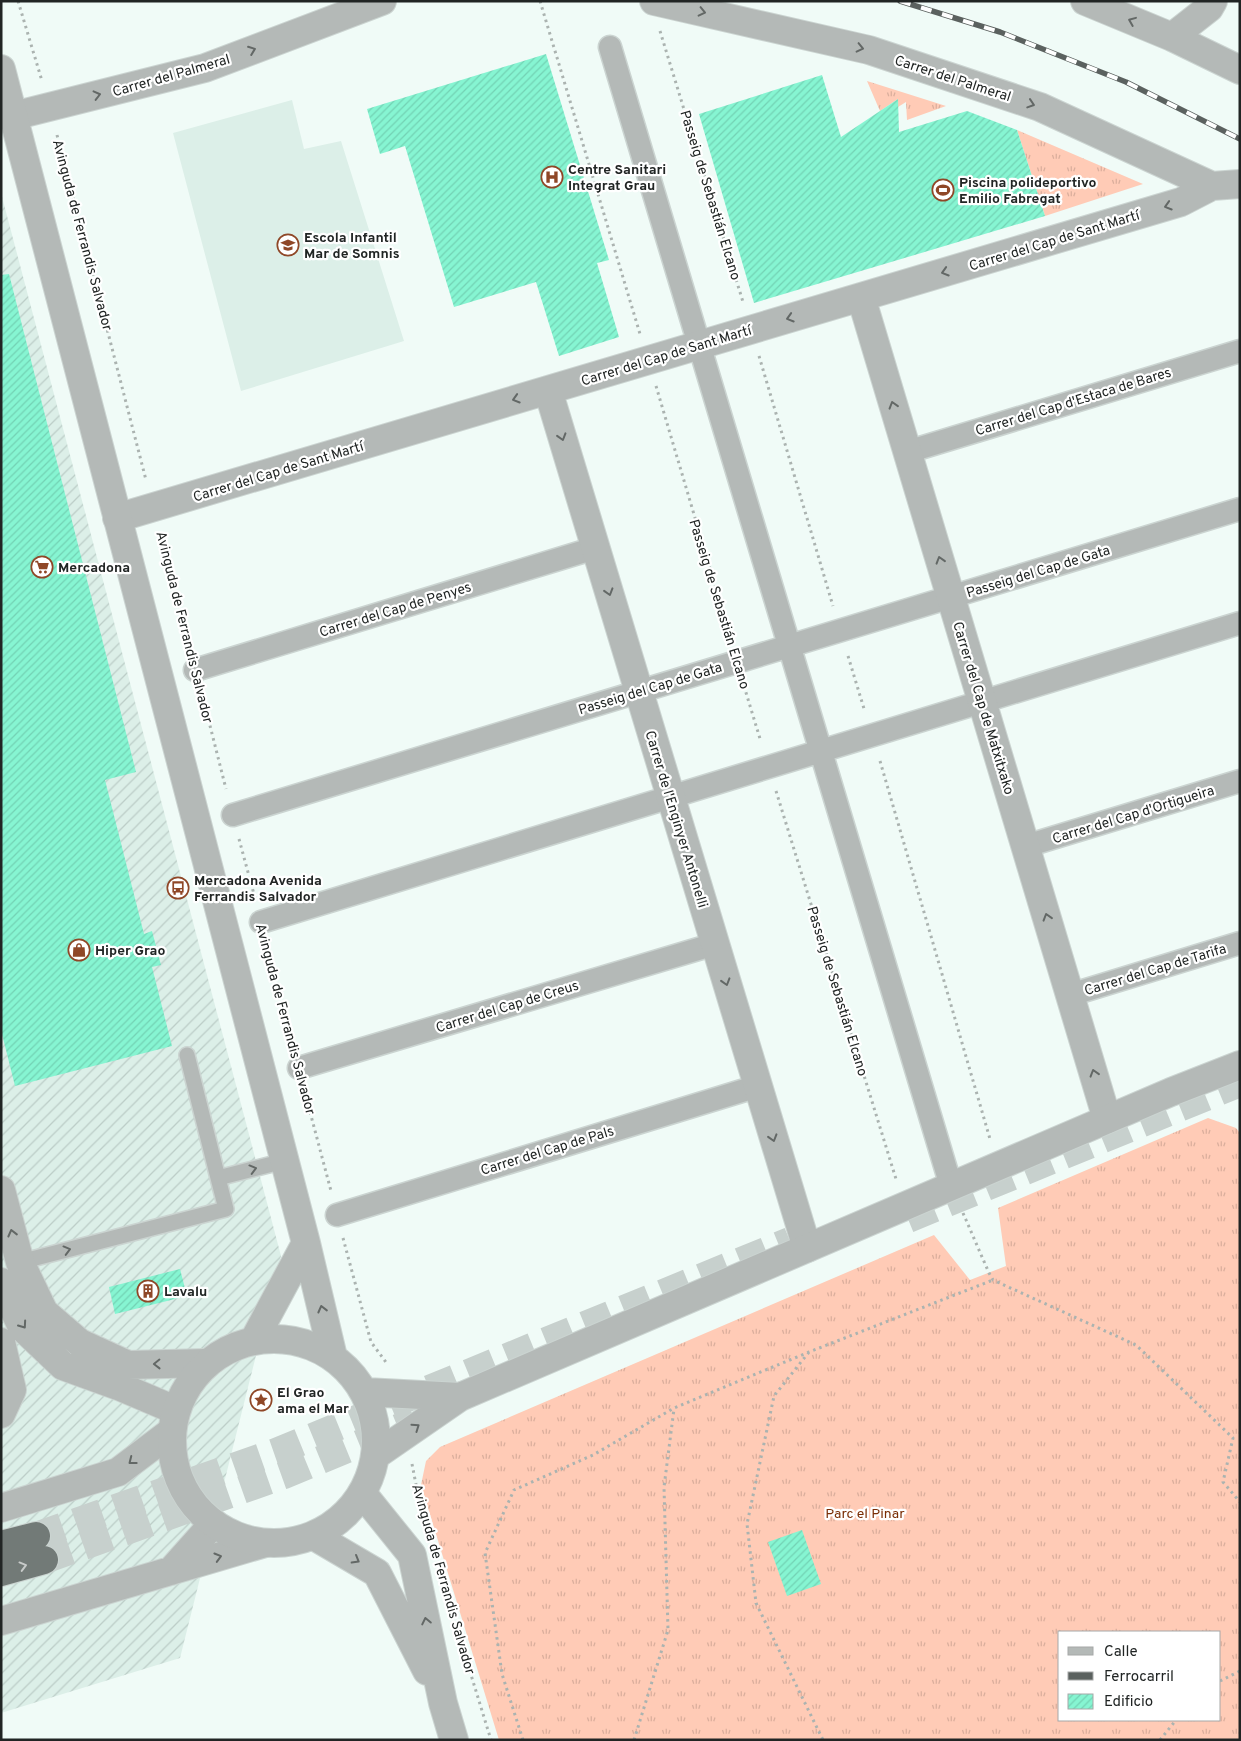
<svg xmlns="http://www.w3.org/2000/svg" width="1241" height="1741" viewBox="0 0 1241 1741" font-family="Overpass,sans-serif">
<style>
.built{fill:#dcefe8}
.industrial{fill:url(#industrial-furrows)}
.grass{fill:url(#grass-tufts);fill-rule:evenodd}
.building{fill:url(#building-hatch)}
.lines{fill:none;stroke-linecap:round;stroke-linejoin:round}
.trunk-tunnel{stroke:#c7d0cd;stroke-width:28;stroke-dasharray:28 14;stroke-linecap:butt}
.service-casing{stroke:#cbd4d1;stroke-width:18}
.pedestrian-casing{stroke:#cbd4d1;stroke-width:25}
.minor-casing{stroke:#cbd4d1;stroke-width:30}
.tertiary-casing{stroke:#cbd4d1;stroke-width:30}
.trunk-casing{stroke:#cbd4d1;stroke-width:30}
.path{stroke:#abb3b0;stroke-width:3;stroke-dasharray:2.5 4;stroke-linecap:butt}
.service{stroke:#b4b9b7;stroke-width:15}
.pedestrian{stroke:#b4b9b7;stroke-width:22}
.minor{stroke:#b4b9b7;stroke-width:28}
.tertiary{stroke:#b4b9b7;stroke-width:28}
.trunk{stroke:#727a77;stroke-width:28}
.rail-casing{stroke:#5b615f;stroke-width:5.5}
.rail{stroke:#fff;stroke-width:4;stroke-dasharray:11;stroke-linecap:butt}
.oneway{stroke:#636866}
.oneway2{stroke:#c7cac9}
.labels{text-anchor:middle;stroke-width:4.5;stroke-linejoin:round;paint-order:stroke}
.street-label{font-size:14px;fill:#212524;stroke:#fff}
.poi-label{font-size:14px;font-weight:bold;fill:#212524;stroke:#fff;text-anchor:start}
.park-label{font-size:14px;fill:#7a2e05;stroke:#fff}
</style>
<defs>
<pattern id="industrial-furrows" width="10" height="10" patternUnits="userSpaceOnUse" patternTransform="scale(1.25)"><rect width="10" height="10" fill="#dcefe8"/><path d="M-1 1l2-2M0 10L10 0M9 11l2-2" fill="none" stroke="#bccdc7"/></pattern>
<pattern id="grass-tufts" width="24" height="20" patternUnits="userSpaceOnUse" patternTransform="scale(1.25)"><rect width="24" height="20" fill="#ffcbb6"/><path d="M3 7l-1-3M5 7V3M7 7l1-3M15 17l-1-3M17 17v-4M19 17l1-3" fill="none" stroke="#daae9c"/></pattern>
<pattern id="building-hatch" width="6" height="6" patternUnits="userSpaceOnUse" patternTransform="scale(1.25)"><rect width="6" height="6" fill="#86f5d2"/><path d="M-1 1l2-2M0 6l6-6M5 7l2-2" fill="none" stroke="#73d2b4"/></pattern>
</defs>
<rect width="100%" height="100%" fill="#f0fbf7"/>
<path class="built" d="M292,100L304,149L341,141L404,341L241,391L173,133Z"/>
<path class="industrial" d="M1,193L281,1256L180,1658L1,1713Z"/>
<path class="grass" d="M867,81L946,106L907,120L906,102L898,107V99L880,111Z
M1017,130L1143,184L1045,216Z
M1208,1118L1236,1128L1240,1133V1740H499L421,1485L426,1461L440,1447L934,1235L970,1280L1006,1266L998,1208ZM1060,1632H1220V1720H1060Z"/>
<path class="building" d="M546,54L609,260L597,263L619,337L559,356L536,282L454,307L405,146L380,154L367,109Z
M822,75L841,137L898,99L899,132L967,111L1017,130L1045,216L754,303L699,114Z
M9,274L136,772L105,780L144,934L152,931L161,965L152,967L172,1046L15,1086L1,1030V275Z
M180,1269L187,1296L115,1314L109,1287Z
M802,1530L821,1584L787,1596L768,1542Z"/>
<g class="lines">
<path class="trunk-tunnel" d="M908,1219L1240,1083
M36,1536L276,1452L790,1241
M44,1560L284,1475L415,1421"/>
<g class="service-casing">
<path id="service" d="M187,1055L218,1178
M20,1262L226,1209L218,1178L284,1161"/>
</g>
<g class="pedestrian-casing">
<path id="pedestrian" d="M610,47L951,1186
M907,452L1240,351
M195,670L595,548
M233,815L1240,509
M1026,846L1240,781
M261,922L1240,623
M1070,995L1240,943
M299,1068L715,944
M337,1215L758,1086"/>
</g>
<g class="minor-casing">
<path id="minor" d="M654,1L869,50L1040,107L1212,186L1240,184
M1085,1L1172,37L1240,70
M1172,37L1209,8L1213,1
M13,116L205,68L382,1
M861,297L1107,1119
M548,390L807,1248
M117,518L1181,202L1212,186
M1,1190L20,1262L44,1312L80,1343L128,1365L206,1363
M1,1282L22,1327L63,1366L121,1387L175,1410
M1,1342L12,1390L1,1414
M1,1508L118,1472L171,1432
M171,1571L213,1524
M1,1621L265,1543"/>
</g>
<g class="tertiary-casing">
<path id="tertiary" d="M1,69L306,1243L333,1357
M172 1441a102 102 0 1 1 204 0a102 102 0 1 1-204 0Z
M254,1340L306,1243
M365,1392L460,1397
M376,1455L460,1397L1171,1092L1240,1065
M362,1493L412,1555L443,1703L454,1740
M314,1536L377,1573L427,1671"/>
</g>
<g class="trunk-casing">
<path id="trunk" d="M1,1545L36,1536
M1,1572L44,1560"/>
</g>
<path class="path" d="M18,1L42,81
M540,1L640,334
M660,31L743,302
M57,135L146,480
M759,356L833,606
M656,386L730,636
M160,534L189,644
M848,656L865,712
M744,686L761,742
M202,694L226,789
M880,761L990,1139
M776,791L896,1179
M239,839L255,898
M267,945L292,1043
M305,1093L331,1191
M963,1213L989,1273L993,1280L1136,1345L1233,1438L1223,1482L1240,1502
M343,1238L371,1342L388,1365
M809,1352L774,1396L747,1524L756,1603L823,1740
M412,1464L420,1505L425,1524
M464,1652L491,1740
M1220,1681L1240,1671
M523,1740L502,1674L485,1553L514,1490L593,1455L674,1408L809,1352L993,1280
M634,1740L668,1630L664,1487L674,1409
M1160,1740L1176,1720"/>
<use href="#service" class="service"/>
<use href="#pedestrian" class="pedestrian"/>
<use href="#minor" class="minor"/>
<use href="#tertiary" class="tertiary"/>
<use href="#trunk" class="trunk"/>
<g class="rail-casing">
<path id="rail" d="M900,1L1000,32L1126,82L1240,139"/>
</g>
<use href="#rail" class="rail"/>
</g>
<defs><path id="oneway-chevron" d="M-2-3.5L2.5 0L-2 3.5" fill="none" stroke-width="1.6" stroke-linecap="round" stroke-linejoin="round" transform="scale(1.25)"/></defs>
<g class="oneway">
<use href="#oneway-chevron" transform="translate(702 12) rotate(13)"/>
<use href="#oneway-chevron" transform="translate(1132 21) rotate(-158)"/>
<use href="#oneway-chevron" transform="translate(860 48) rotate(13)"/>
<use href="#oneway-chevron" transform="translate(252 50) rotate(-21)"/>
<use href="#oneway-chevron" transform="translate(97 95) rotate(-14)"/>
<use href="#oneway-chevron" transform="translate(1031 104) rotate(18)"/>
<use href="#oneway-chevron" transform="translate(1168 206) rotate(163)"/>
<use href="#oneway-chevron" transform="translate(945 272) rotate(163)"/>
<use href="#oneway-chevron" transform="translate(790 318) rotate(163)"/>
<use href="#oneway-chevron" transform="translate(516 399) rotate(163)"/>
<use href="#oneway-chevron" transform="translate(893 405) rotate(-107)"/>
<use href="#oneway-chevron" transform="translate(562 437) rotate(73)"/>
<use href="#oneway-chevron" transform="translate(940 560) rotate(-107)"/>
<use href="#oneway-chevron" transform="translate(609 592) rotate(73)"/>
<use href="#oneway-chevron" transform="translate(1047 917) rotate(-107)"/>
<use href="#oneway-chevron" transform="translate(726 982) rotate(73)"/>
<use href="#oneway-chevron" transform="translate(1094 1073) rotate(-107)"/>
<use href="#oneway-chevron" transform="translate(773 1138) rotate(73)"/>
<use href="#oneway-chevron" transform="translate(253 1169) rotate(-15)"/>
<use href="#oneway-chevron" transform="translate(12 1233) rotate(-104)"/>
<use href="#oneway-chevron" transform="translate(67 1250) rotate(-15)"/>
<use href="#oneway-chevron" transform="translate(322 1309) rotate(-104)"/>
<use href="#oneway-chevron" transform="translate(23 1325) rotate(55)"/>
<use href="#oneway-chevron" transform="translate(157 1364) rotate(179)"/>
<use href="#oneway-chevron" transform="translate(416 1427) rotate(-35)"/>
<use href="#oneway-chevron" transform="translate(132 1461) rotate(142)"/>
<use href="#oneway-chevron" transform="translate(218 1557) rotate(-16)"/>
<use href="#oneway-chevron" transform="translate(356 1560) rotate(30)"/>
<use href="#oneway-chevron" transform="translate(426 1621) rotate(-102)"/>
</g>
<use class="oneway2" href="#oneway-chevron" transform="translate(23 1566) rotate(-15)"/>
<defs>
<g id="hospital-ring" transform="scale(1.125)"><circle r="9.5" fill="#fff" stroke="#8f4727" stroke-width="1.5"/><path d="M-5-5h3v3.5h4V-5h3V5h-3V1.5h-4V5h-3Z" fill="#8f4727"/></g>
<g id="stadium-ring" transform="scale(1.125)"><circle r="9.5" fill="#fff" stroke="#8f4727" stroke-width="1.5"/><path d="M0-5a6.5 5 0 1 0 0 10a6.5 5 0 1 0 0-10ZM-3.5-1.8h7v3.6h-7Z" fill="#8f4727"/></g>
<g id="school-ring" transform="scale(1.125)"><circle r="9.5" fill="#fff" stroke="#8f4727" stroke-width="1.5"/><path d="M0-5L7-2L0 1L-7-2ZM-4 1L0 2.5L4 1V4Q0 6-4 4Z" fill="#8f4727"/></g>
<g id="supermarket-ring" transform="scale(1.125)"><circle r="9.5" fill="#fff" stroke="#8f4727" stroke-width="1.5"/><path d="M-6-5.5h2.5l.6 2H6L4.5 2H-2.5L-4.4-4H-6ZM-1.5 3.2a1.3 1.3 0 1 0 .1 0ZM3 3.2a1.3 1.3 0 1 0 .1 0Z" fill="#8f4727"/></g>
<g id="bus-ring" transform="scale(1.125)"><circle r="9.5" fill="#fff" stroke="#8f4727" stroke-width="1.5"/><path d="M-5-6H5V4H4V6H2V4H-2V6H-4V4H-5ZM-3.5-4V0h7V-4ZM-3.5 1.2v1.5H-2V1.2ZM2 1.2v1.5H3.5V1.2Z" fill="#8f4727"/></g>
<g id="shop-ring" transform="scale(1.125)"><circle r="9.5" fill="#fff" stroke="#8f4727" stroke-width="1.5"/><path d="M-5-2.5h2.3a2.7 3.5 0 0 1 5.4 0H5L5.5 6h-11ZM-1.5-2.5h3a1.5 2.3 0 0 0-3 0Z" fill="#8f4727"/></g>
<g id="building-ring" transform="scale(1.125)"><circle r="9.5" fill="#fff" stroke="#8f4727" stroke-width="1.5"/><path d="M-4-6H4V6H1V3H-1V6H-4ZM-2.5-4.3h1.7v1.8h-1.7ZM.8-4.3h1.7v1.8H.8ZM-2.5-1h1.7V.8h-1.7ZM.8-1h1.7V.8H.8Z" fill="#8f4727"/></g>
<g id="sight-ring" transform="scale(1.125)"><circle r="9.5" fill="#fff" stroke="#8f4727" stroke-width="1.5"/><path d="M0-6L1.8-2.2L6-1.7L2.9 1.2L3.7 5.4L0 3.3L-3.7 5.4L-2.9 1.2L-6-1.7L-1.8-2.2Z" fill="#8f4727"/></g>
</defs>
<g fill-rule="evenodd">
<use href="#hospital-ring" x="552" y="177"/>
<use href="#stadium-ring" x="943" y="190"/>
<use href="#school-ring" x="288" y="245"/>
<use href="#supermarket-ring" x="42" y="567"/>
<use href="#bus-ring" x="178" y="888"/>
<use href="#shop-ring" x="79" y="950"/>
<use href="#building-ring" x="148" y="1291"/>
<use href="#sight-ring" x="261" y="1400"/>
</g>
<g class="labels">
<g class="street-label">
<text transform="translate(171 75) rotate(-16)" y="5">Carrer del Palmeral</text>
<text transform="translate(953 78) rotate(18)" y="5">Carrer del Palmeral</text>
<text transform="translate(711 195) rotate(73)" y="5">Passeig de Sebastián Elcano</text>
<text transform="translate(83 235) rotate(75)" y="5">Avinguda de Ferrandis Salvador</text>
<text transform="translate(1054 240) rotate(-17)" y="5">Carrer del Cap de Sant Martí</text>
<text transform="translate(666 355) rotate(-17)" y="5">Carrer del Cap de Sant Martí</text>
<text transform="translate(1073 401) rotate(-17)" y="5">Carrer del Cap d'Estaca de Bares</text>
<text transform="translate(278 471) rotate(-17)" y="5">Carrer del Cap de Sant Martí</text>
<text transform="translate(1038 571) rotate(-17)" y="5">Passeig del Cap de Gata</text>
<text transform="translate(720 604) rotate(73)" y="5">Passeig de Sebastián Elcano</text>
<text transform="translate(395 609) rotate(-17)" y="5">Carrer del Cap de Penyes</text>
<text transform="translate(185 627) rotate(76)" y="5">Avinguda de Ferrandis Salvador</text>
<text transform="translate(650 688) rotate(-17)" y="5">Passeig del Cap de Gata</text>
<text transform="translate(984 708) rotate(73)" y="5">Carrer del Cap de Matxitxako</text>
<text transform="translate(1133 814) rotate(-17)" y="5">Carrer del Cap d'Ortigueira</text>
<text transform="translate(677 819) rotate(73)" y="5">Carrer de l'Enginyer Antonelli</text>
<text transform="translate(1155 969) rotate(-17)" y="5">Carrer del Cap de Tarifa</text>
<text transform="translate(838 991) rotate(73)" y="5">Passeig de Sebastián Elcano</text>
<text transform="translate(507 1006) rotate(-17)" y="5">Carrer del Cap de Creus</text>
<text transform="translate(286 1019) rotate(75)" y="5">Avinguda de Ferrandis Salvador</text>
<text transform="translate(547 1150) rotate(-17)" y="5">Carrer del Cap de Pals</text>
<text transform="translate(444 1579) rotate(74)" y="5">Avinguda de Ferrandis Salvador</text>
</g>
<g class="poi-label">
<text x="568" y="174">Centre Sanitari<tspan x="568" dy="16">Integrat Grau</tspan></text>
<text x="959" y="187">Piscina polideportivo<tspan x="959" dy="16">Emilio Fabregat</tspan></text>
<text x="304" y="242">Escola Infantil<tspan x="304" dy="16">Mar de Somnis</tspan></text>
<text x="58" y="572">Mercadona</text>
<text x="194" y="885">Mercadona Avenida<tspan x="194" dy="16">Ferrandis Salvador</tspan></text>
<text x="95" y="955">Hiper Grao</text>
<text x="164" y="1296">Lavalu</text>
<text x="277" y="1397">El Grao<tspan x="277" dy="16">ama el Mar</tspan></text>
</g>
<g class="park-label">
<text x="865" y="1518">Parc el Pinar</text>
</g>
</g>
<rect width="1241" height="1741" fill="none" stroke="#212524" stroke-width="5"/>
<rect x="1058" y="1631" width="162" height="90" fill="#ffffff" stroke="#a6a8a7"/>
<rect x="1068" y="1647" width="25" height="8" fill="#b4b9b7" stroke="#a6a8a7"/>
<text x="1104" y="1656" font-size="15" fill="#212524">Calle</text>
<rect x="1068" y="1672" width="25" height="8" fill="#5b615f" stroke="#a6a8a7"/>
<text x="1104" y="1681" font-size="15" fill="#212524">Ferrocarril</text>
<rect x="1068" y="1694" width="25" height="15" fill="url(#building-hatch)" stroke="#a6a8a7"/>
<text x="1104" y="1706" font-size="15" fill="#212524">Edificio</text>
</svg>
